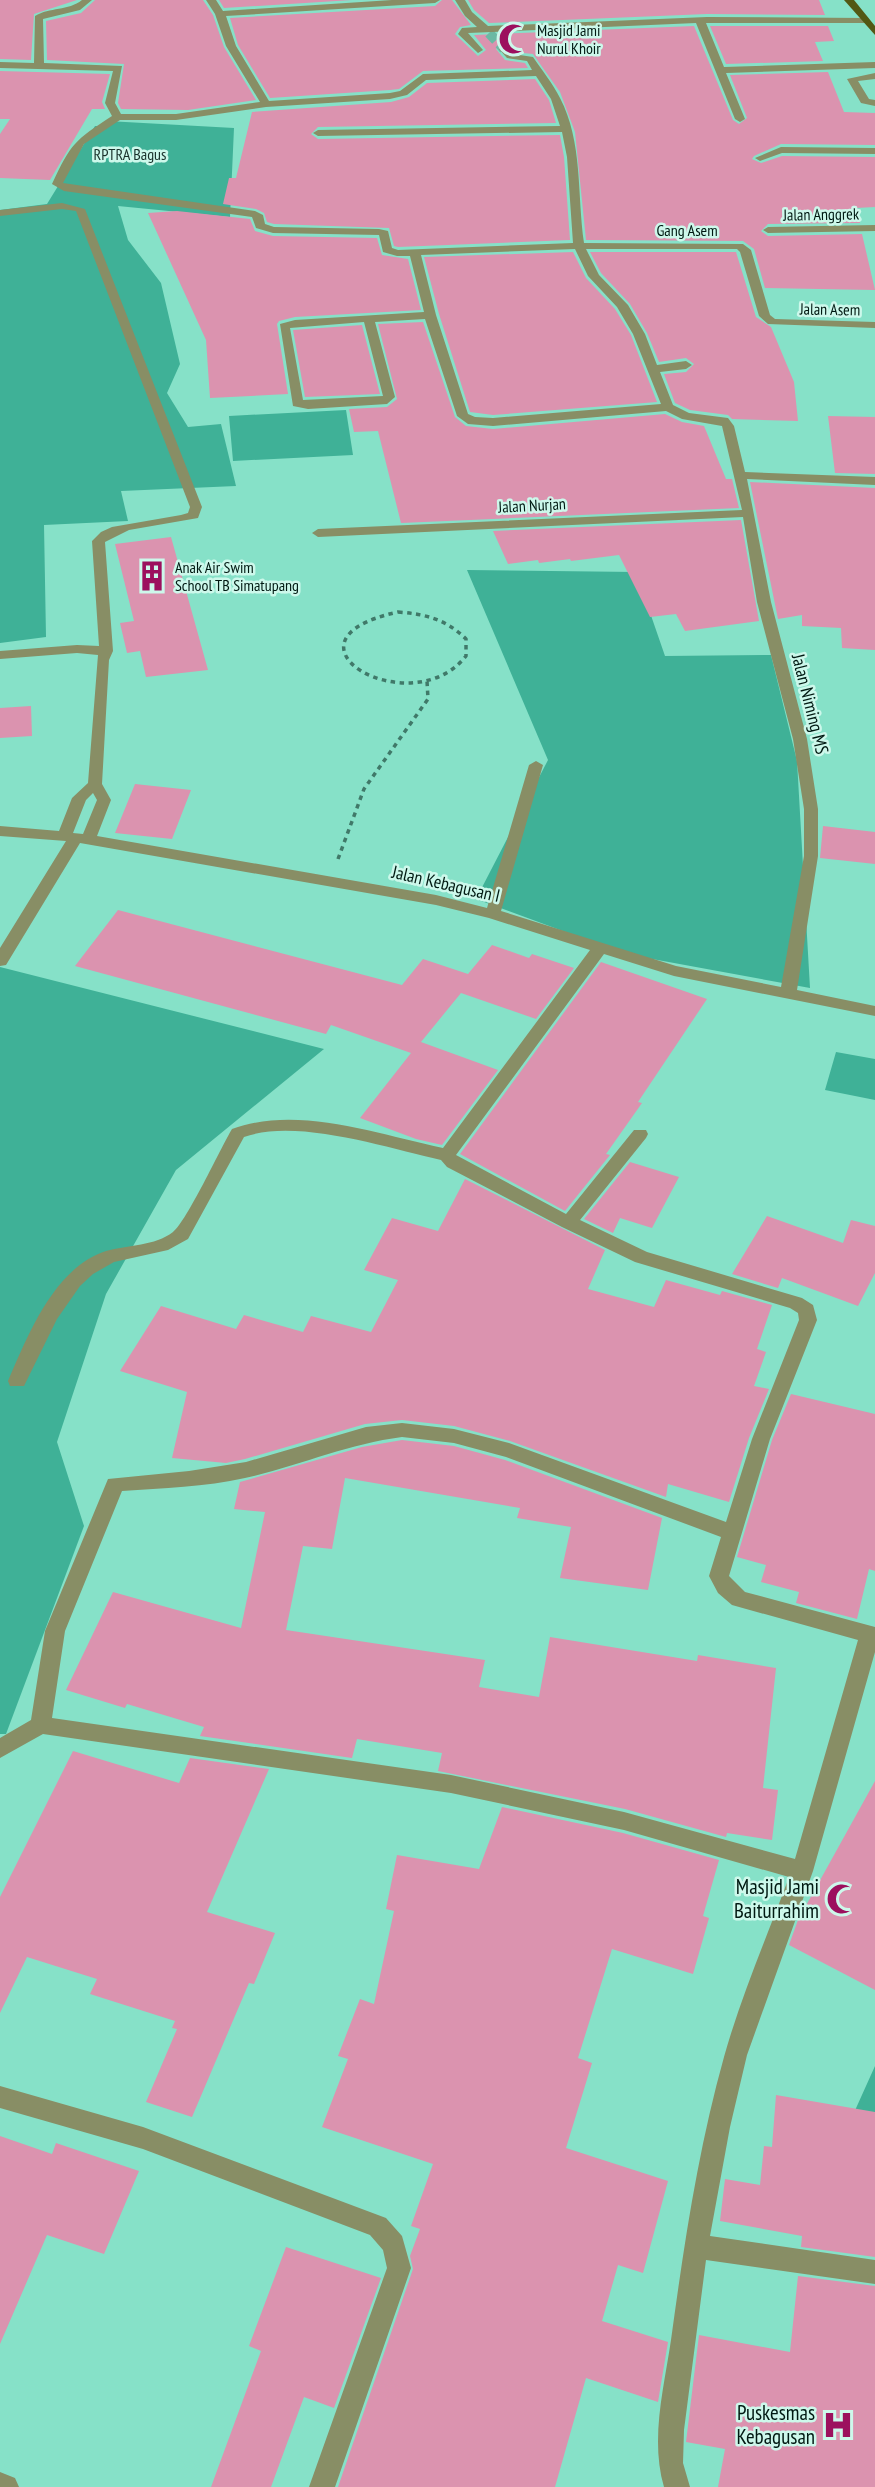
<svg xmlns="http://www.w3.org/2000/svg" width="875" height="2487" viewBox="0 0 875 2487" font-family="'PT Sans Narrow',sans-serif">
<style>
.green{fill:#3fb197}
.building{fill:#db93af}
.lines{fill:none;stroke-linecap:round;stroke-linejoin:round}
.minor-tunnel{stroke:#6bb9a4;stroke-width:10;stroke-dasharray:10 5;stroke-linecap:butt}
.path{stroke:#407969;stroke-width:3.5;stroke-dasharray:4.5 4.5;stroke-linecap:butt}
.minor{fill:#888e65;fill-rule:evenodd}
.major{fill:#525814;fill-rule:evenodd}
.labels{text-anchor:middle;stroke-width:5;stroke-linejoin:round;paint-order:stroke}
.far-poi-label{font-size:16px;fill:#001912;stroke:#cdf8eb;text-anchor:start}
.far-park-label{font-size:16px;fill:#18302a;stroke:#cdf8eb}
.far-street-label{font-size:16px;fill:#001912;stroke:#cdf8eb}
.street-label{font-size:18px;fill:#001912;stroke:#cdf8eb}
.near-poi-label{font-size:21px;fill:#001912;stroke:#cdf8eb;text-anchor:end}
</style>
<rect width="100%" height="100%" fill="#86e1c8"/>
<path class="green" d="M107,121L234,128L230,217L118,206L128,240L161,283L180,364L167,393L188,427L221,424L236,486L121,491L128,521L44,525L46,637L0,643V210L47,204L95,126H104Z
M346,410L353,455L233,461L229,416Z
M467,570L636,572L665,656L771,655L797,761L810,988L625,954L476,899L548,760Z
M0,967L324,1049L176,1170L106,1294L57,1442L84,1526L6,1734H0Z
M836,1052L875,1059V1100L825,1090Z
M875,2066V2150L839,2146Z"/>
<path class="building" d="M0,0H77L34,14L31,60L0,59Z
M95,0H203L213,15L224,47L256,100L188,110L121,109L118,103L124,64L47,60L46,21L81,13Z
M219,0H352L224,8Z
M442,0H452L471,25L460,27L455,34L478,56L486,50L474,35L694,26L733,120L739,124L747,118L730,75L828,72L844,112L875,113V145L781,144L754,156L752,159L761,163L782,156L875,157V207L856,208L860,223L768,224L761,231L768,236L862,234L875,290L765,288L754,249L743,241L586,240L575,132L560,92L533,54L514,52L504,43L496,49L505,60L525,63L528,68L423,71L399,89L390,90L270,98L238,45L230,18L435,6Z
M468,0H819L825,15L707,14L489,23L474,10Z
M710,26H828L834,41L815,42L823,61L726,64Z
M0,71L110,74L102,102L105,109H92L50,180L0,178V134L10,119H0Z
M535,79L549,100L556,123L318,127L311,134L318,139L560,135L564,157L570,240L398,247L394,246L389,228L274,224L267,222L264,213L256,209L223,204L229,178H236L252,112L391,102L409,97L427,83Z
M177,211L250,219L255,231L273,236L377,238L382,255L408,259L421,310L295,317L279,321L277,324L288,394L210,398L206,340L148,213Z
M573,252L586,278L615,309L631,335L657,402L493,415L470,412L439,314L424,257Z
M590,252H736L756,317L771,327L794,382L798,421L732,419L728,415L690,410L675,403L664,374L686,372L694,364L686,358L659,362L647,333L630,304L601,273Z
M423,322L455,417L466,426L493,429L665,414L682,422L704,426L726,479H732L739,508L401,523L378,431L354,432L349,409L387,407L397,399L378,324Z
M362,325L380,394L305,397L293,330Z
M828,416L875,417V474L835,473Z
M750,482L875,488V650L842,648L841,628L802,626V615L778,619Z
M741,520L759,621L685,631L676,614L650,617L619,555L571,561L570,559L539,563L538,560L508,564L493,531Z
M171,537L208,670L146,677L140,651L127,653L120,623L134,621L115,544Z
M31,706L32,736L0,738V708Z
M135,784L191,790L172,839L115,833Z
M823,826L875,832V864L820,858Z
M118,910L402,985L423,959L468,974L492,945L529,958L532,954L574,968L536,1019L461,993L421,1042L498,1070L442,1145L416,1139L360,1118L411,1053L331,1025L326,1034L75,966Z
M601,962L707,999L638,1102L642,1103L606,1154L610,1155L565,1211L460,1154Z
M630,1162L679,1177L652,1228L620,1218L613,1233L584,1219Z
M465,1179L605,1250L588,1289L654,1307L666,1280L720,1295L722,1291L772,1305L757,1349L766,1352L754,1386L769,1389L749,1438L729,1502L668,1484L666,1497L510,1441L454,1426L402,1420L365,1424L245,1459L226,1463L172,1458L187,1392L120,1371L161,1306L236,1329L244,1315L303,1332L311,1316L371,1332L398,1280L364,1270L392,1218L438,1231Z
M767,1216L843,1243L851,1220L875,1226V1273L858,1306L782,1278L778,1288L732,1274Z
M791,1394L875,1414V1571L869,1569L857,1619L796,1603L799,1592L761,1582L766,1565L737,1557L772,1440Z
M402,1440L454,1446L505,1460L662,1518L648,1590L560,1578L571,1527L517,1518L520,1508L345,1478L332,1549L303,1546L286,1630L485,1660L479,1687L539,1697L550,1637L697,1661L698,1655L776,1668L763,1788L778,1790L772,1840L727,1833L726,1837L625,1809L438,1771L442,1753L357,1739L352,1758L200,1736L204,1727L127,1704L125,1708L66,1690L113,1592L241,1628L265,1512L234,1509L240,1482L362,1447Z
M73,1751L179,1783L190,1758L269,1769L207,1912L275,1933L254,1984L249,1983L192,2117L146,2102L177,2029L172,2028L175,2021L90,1994L97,1979L27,1957L0,2013V1897Z
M875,1781V1990L789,1945L798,1920Z
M502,1807L623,1833L719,1860L703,1916L709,1918L693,1974L612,1949L578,2058L592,2063L566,2148L668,2181L643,2273L618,2265L602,2321L668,2342L658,2402L586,2378L555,2487H338L413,2269L410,2256L420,2229L411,2226L433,2164L322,2127L348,2059L338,2056L360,1999L374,2004L394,1911L386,1909L397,1855L479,1869Z
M776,2095L875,2112V2257L801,2247L802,2236L720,2221L725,2179L760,2185L764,2146L772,2147Z
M0,2136L52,2154L56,2143L139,2171L104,2254L47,2235L0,2344Z
M286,2247L381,2278L334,2408L304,2397L271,2487H211L261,2351L249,2346Z
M798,2276L875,2286V2487H718L725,2449L686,2442L699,2335L790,2352Z"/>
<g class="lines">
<path class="minor-tunnel" d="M489,33L504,49"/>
<path class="path" d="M398,612C425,614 446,619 466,639V656C411,726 265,641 398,612Z
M338,859L364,789L428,699L427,681"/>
<path class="minor" d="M82,0H92L80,10L43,19L44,63L122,66L115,103L121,114H176L260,102L226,46L215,14L206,0H216L223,11L392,0H440L435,3L226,16L236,46L269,101L390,93L400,91L423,74L532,70L527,61L507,58L499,49L504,46L513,54L533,57C542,70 553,84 560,98C583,142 577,195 584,243L743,244L751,250L770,315L775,319L875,322V328L768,324L759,316L740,252L737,249H586L599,275L628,305L645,334L657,365L686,361L692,365L686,369L660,372L673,405L689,413L728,418L734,426L745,472L875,477V485L747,479L771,602L807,739L818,809V856L797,990L875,1006V1016L674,976L604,954L456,1155L566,1214L634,1130H646L648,1134L646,1138L580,1220L647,1252L802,1298L813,1305L817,1320L770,1439L729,1576L745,1592L875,1627V1652L813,1871L747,2055L730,2127L710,2236L875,2260V2284L706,2260L684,2430L683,2463L690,2487H664C650,2439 664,2388 671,2340C684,2245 698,2150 724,2057C741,1996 767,1937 789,1877L624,1830L451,1793L43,1734L0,1758V1738L31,1720L45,1631L108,1479L189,1471L246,1462L366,1427L402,1423L454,1429L509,1443L726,1522L752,1439L799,1320L798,1313L790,1308L635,1262L562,1227L447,1167L441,1160C386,1148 297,1118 244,1137L188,1239L168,1250L114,1262L93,1274L80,1286L57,1319L24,1386H10L8,1381C28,1335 54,1268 106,1251C128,1245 155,1246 173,1232C187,1221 220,1149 232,1129C298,1105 376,1134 443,1148L590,950L489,918L436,905L80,843L6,965L0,966V948L66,841L0,836V826L59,831L72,798L88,783L98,655L77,653L0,659V651L77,645L99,646L92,541L101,532L112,527L181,515L188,513L190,507L76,211L62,209L0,216V210L62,203L85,209L202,507L198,518L129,530L105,542L113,651L109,660L102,784L111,800L97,836L436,895L487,908L529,765L536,761L543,765L501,911L676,966L781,987L804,856V809L793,739L757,602L743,517L318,537L312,533L318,529L742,510L722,426L682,419L666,411L493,426L468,424L457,416L425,319L375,322L395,397L387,404L308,409L293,406L280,324L295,320L424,312L410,256H397L383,252L379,235L273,233L256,228L252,217L64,191L52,184C71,143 75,140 112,116L105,103L113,71L0,68V62L34,63L35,16C50,7 68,11 82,0ZM536,76L551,99L560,126L318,130L313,133L318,136L562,132L567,157L573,243L398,250L392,248L388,231L379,229L274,227L265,224L263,215L255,211L63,183L84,144L120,120H176L266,107L390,99L407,95L426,80ZM575,249L588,276L617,307L633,334L661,404L493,418L475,417L468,414L436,315L421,255ZM364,322L383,396L303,400L290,328ZM93,793L97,800L83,834L73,833L86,800ZM402,1437L454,1443L506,1457L721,1537L709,1576L718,1593L732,1605L858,1640L795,1859L624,1812L451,1775L52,1718L65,1631L122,1491C163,1488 205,1487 245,1478C299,1466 347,1444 402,1437Z
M455,0H465L472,12L488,26L707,17L866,18L869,19V23H706L724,67L875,62V68L726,73L745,119L740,122L735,119L696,23L468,33L483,50L478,53L458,34L462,28L477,27L465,16Z
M875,73V79L858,81L869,99L875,100V106L861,103L847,79Z
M781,147L875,148V154L782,153L760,161L755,158Z
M875,225V231L768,233L763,230L768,227Z
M0,2086L143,2127L386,2218L402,2236L411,2268L335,2487H309L387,2268L383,2250L370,2235L143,2149L0,2108Z
M0,2472L15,2478L19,2487H0Z"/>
<path class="major" d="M844,0H854L875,26V35Z"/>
</g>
<defs>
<g id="mosque-bare" transform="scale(2.415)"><path d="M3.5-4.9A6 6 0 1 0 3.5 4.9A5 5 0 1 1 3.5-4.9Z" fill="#9c105e" stroke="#cdf8eb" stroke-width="2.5" paint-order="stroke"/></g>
<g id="building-bare" transform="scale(2.415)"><path d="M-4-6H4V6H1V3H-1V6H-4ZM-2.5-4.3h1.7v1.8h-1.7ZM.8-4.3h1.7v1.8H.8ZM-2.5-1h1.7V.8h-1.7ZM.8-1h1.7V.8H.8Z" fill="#9c105e" stroke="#cdf8eb" stroke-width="2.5" paint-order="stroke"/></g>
<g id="hospital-bare" transform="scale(2.415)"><path d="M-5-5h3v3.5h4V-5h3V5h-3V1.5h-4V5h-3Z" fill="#9c105e" stroke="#cdf8eb" stroke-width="2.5" paint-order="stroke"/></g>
</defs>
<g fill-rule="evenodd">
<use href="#mosque-bare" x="514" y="39"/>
<use href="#building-bare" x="152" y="576"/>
<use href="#mosque-bare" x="842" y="1899"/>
<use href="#hospital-bare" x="838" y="2425"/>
</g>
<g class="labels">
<g class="far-poi-label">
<text x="537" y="36">Masjid Jami<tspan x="537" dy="18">Nurul Khoir</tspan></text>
<text x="175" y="573">Anak Air Swim<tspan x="175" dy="18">School TB Simatupang</tspan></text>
</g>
<g class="far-park-label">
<text x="130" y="160">RPTRA Bagus</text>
</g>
<g class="far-street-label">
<text transform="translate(821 214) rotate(-1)" y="6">Jalan Anggrek</text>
<text x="687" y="236">Gang Asem</text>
<text transform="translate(830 309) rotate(1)" y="6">Jalan Asem</text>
<text transform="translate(532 505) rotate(-3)" y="6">Jalan Nurjan</text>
</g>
<g class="street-label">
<text transform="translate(810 704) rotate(76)" y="6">Jalan Niming MS</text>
<text transform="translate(446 884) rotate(13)" y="6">Jalan Kebagusan I</text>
</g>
<g class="near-poi-label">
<text x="819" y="1894">Masjid Jami<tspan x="819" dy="24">Baiturrahim</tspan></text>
<text x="815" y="2420">Puskesmas<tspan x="815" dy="24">Kebagusan</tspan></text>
</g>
</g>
</svg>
